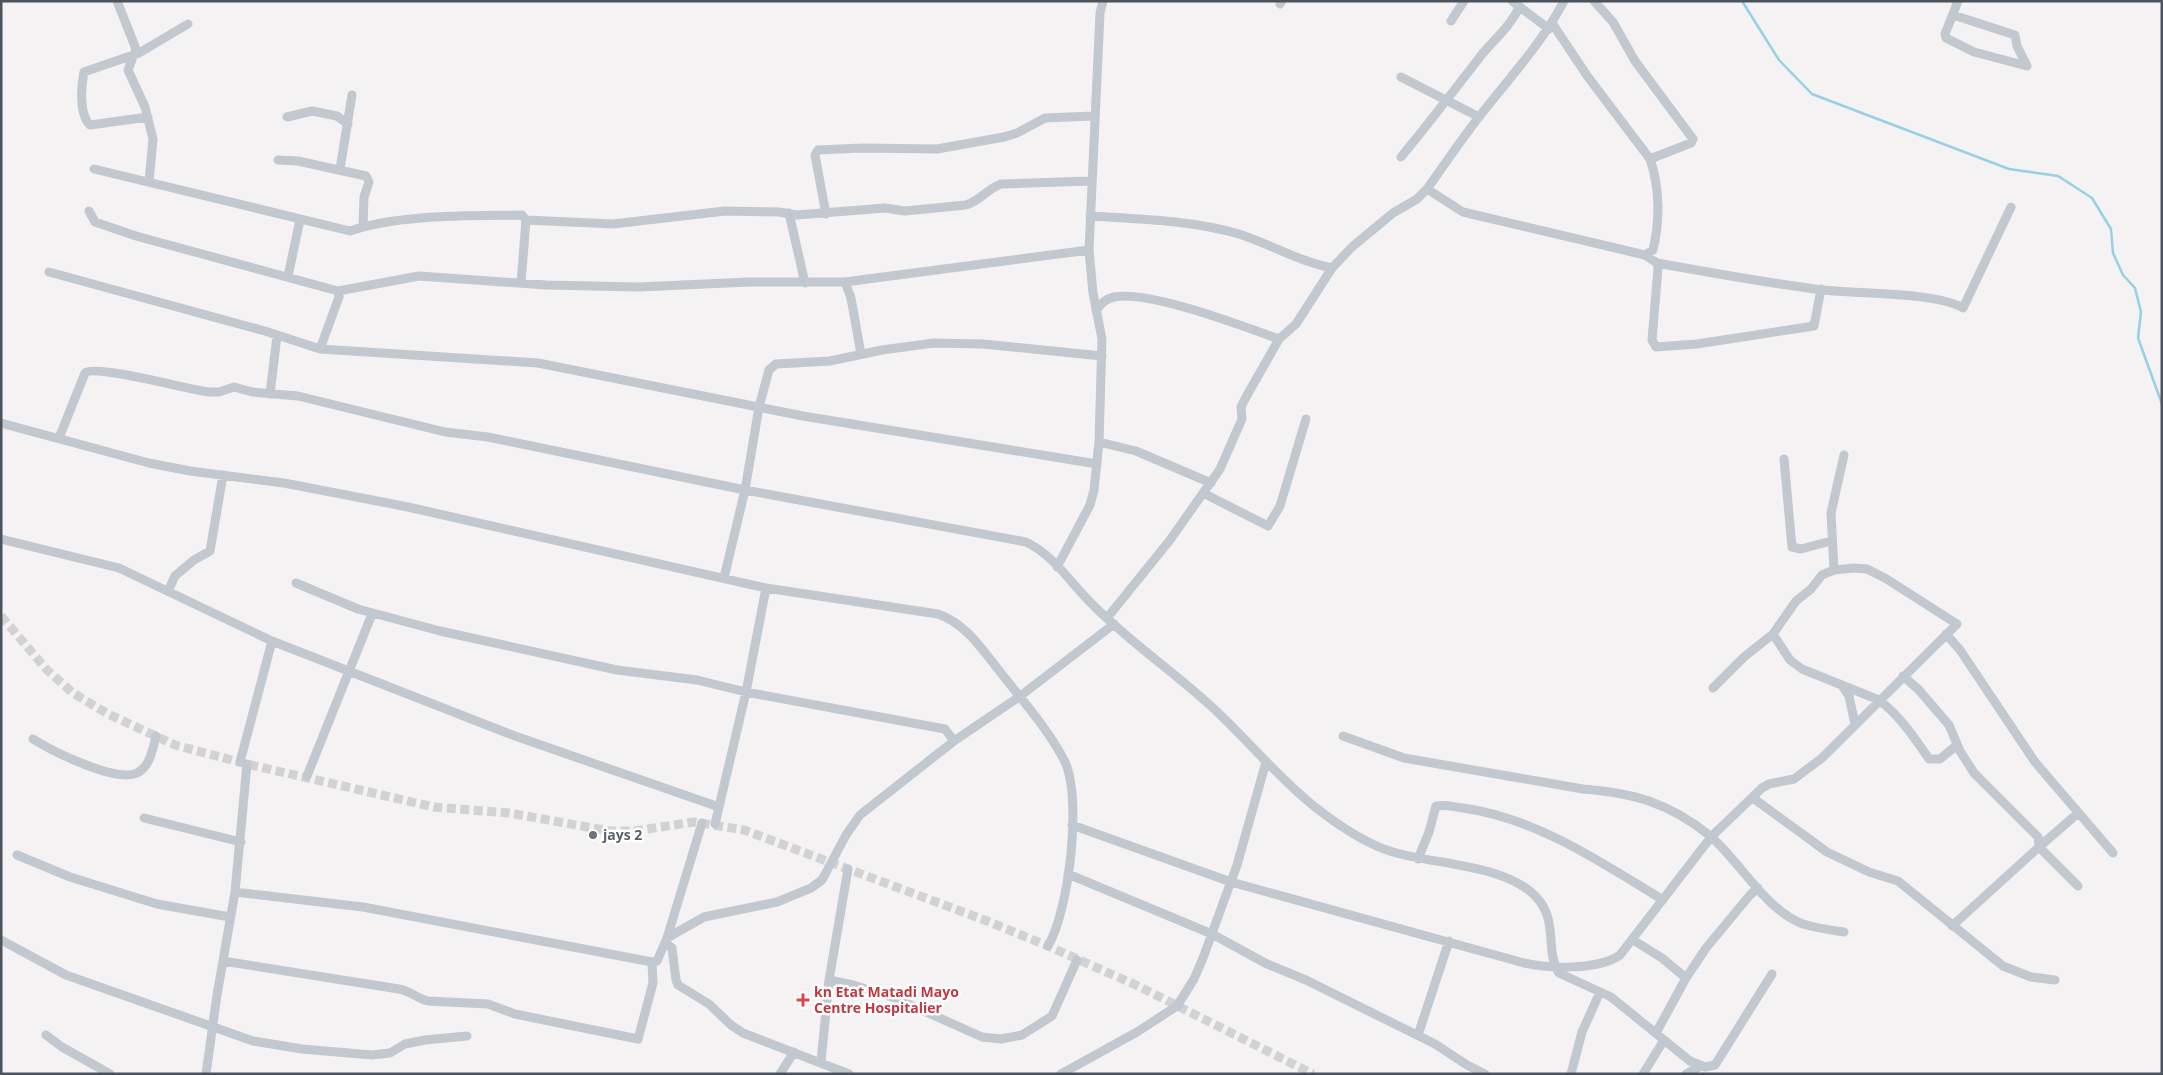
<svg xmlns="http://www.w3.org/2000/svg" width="2163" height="1075" viewBox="0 0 2163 1075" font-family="'Open Sans',sans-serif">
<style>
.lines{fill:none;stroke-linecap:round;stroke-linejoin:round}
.stream{stroke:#97d0e5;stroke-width:2.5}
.minor-tunnel{stroke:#d2d2d4;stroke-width:9;stroke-dasharray:9 4.5;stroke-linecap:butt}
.minor{stroke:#c1c8cf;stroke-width:9}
.worship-dot{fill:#6b7280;stroke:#fff;stroke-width:2}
.health-dot{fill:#e0444e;stroke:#fff;stroke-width:2}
.labels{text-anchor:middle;stroke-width:5;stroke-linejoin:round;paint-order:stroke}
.worship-label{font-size:14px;font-weight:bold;fill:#5b616d;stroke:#fff;text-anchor:start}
.health-label{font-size:14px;font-weight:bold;fill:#be3a42;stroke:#fff;text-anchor:start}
</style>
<rect width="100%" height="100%" fill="#f4f2f2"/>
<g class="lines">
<path class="stream" d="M1742,1L1779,60L1812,94L2009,169L2058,176L2092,198L2111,229L2113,253L2123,275L2135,288L2141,312L2138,338L2162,404"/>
<path class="minor-tunnel" d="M1,616L47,670L73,693L108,714L175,745L247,764L434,807L509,813L610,831H634L694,822L744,830L987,921L1048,946L1138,986L1313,1074"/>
<path class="minor" d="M117,1L136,49L128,70L145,107L153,139L149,182
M1512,1L1549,29
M1594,1L1613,22L1635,61L1693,139L1691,143L1650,159
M1958,1L1945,34L1946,38L1974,52L2027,66
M1280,4L1282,1
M1953,15L2015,35L2017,46L2027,66
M1451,21L1464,1
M1552,23L1588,77L1650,159C1660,188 1660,221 1653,250L1645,255
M1401,77L1479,117
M148,117L90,125C79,115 81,86 84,72L139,53L188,24
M287,117L312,111L337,116L348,124
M1401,157C1429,123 1456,88 1483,53C1496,38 1510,26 1519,8
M278,160L298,161L366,176L369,182L364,197L363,226
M94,169L350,231C397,214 472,216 522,215L526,220L521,283
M340,169L352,95
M1427,189L1463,212L1645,255L1657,263L1658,268L1652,340L1656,347L1697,344L1814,326L1821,289
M89,211L95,222L136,236L338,291L339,297L320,349
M789,213L805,283
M826,214L815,155L818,150L862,148L937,149L1004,137L1017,133L1045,118L1094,116
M1090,216C1139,219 1191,220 1239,234C1270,244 1300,262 1332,268
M526,220L613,224L725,211L779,212L797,215L885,208L905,211L966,205C980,201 987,189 1001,184L1090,181
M1657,263C1712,273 1767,283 1823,290C1858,294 1936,292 1963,308L2011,207
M49,272L265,331L320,349L538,363L803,416L1097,464
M288,276L300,220
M845,282L851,298L861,354
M338,291L419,276L546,285L639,287L749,282H845L1089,250
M1096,311C1100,304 1105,299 1114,297C1149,290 1242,326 1279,339
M270,394L277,336
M1,423L149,463L190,471L284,483L408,507L766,588L938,614C967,624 983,651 1001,673C1022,700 1048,729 1064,760C1083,796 1069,911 1048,946
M59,438L85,373C95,364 190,390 209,392H219L234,387L252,392L298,396L445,432L488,437L745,490L1026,542C1054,555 1072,585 1094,606C1131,643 1174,672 1212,707C1247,739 1277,777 1315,807C1338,825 1365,844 1393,852C1436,865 1508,864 1538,899C1558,922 1545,952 1559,973L1611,997L1690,1061L1705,1067L1715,1065L1772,974
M1099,442L1136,451L1211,483
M1784,459L1792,547L1801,549L1831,541
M1203,493L1268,526L1280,506L1306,419
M1,539L119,568L272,641L515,736L719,807
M1057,567L1090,505L1094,490L1099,442L1102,339L1093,293L1089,250L1100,13L1103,1
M1834,570L1831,513L1844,455
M724,578L745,490L759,407L769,370L776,364L830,361L882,350L934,343L983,344L1102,356
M296,583L358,609L440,631L617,670L697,680L746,692L934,727L945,729L954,741
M168,591L175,576L194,560L210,551L223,475
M1107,618L1170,540L1220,469L1242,419L1241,407L1246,397L1279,339L1296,324L1332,268L1352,247L1393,213L1417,199L1427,189C1444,165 1461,140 1479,117C1509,78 1541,45 1564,1
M1773,634L1790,660L1802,669L1879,700C1900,716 1914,737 1929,759H1940L1957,745
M1946,634L1960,650L2035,762L2113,853
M1903,676L1918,689L1949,725L1960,751L1974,773L2038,837L2039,847L1952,926
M1843,687L1849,696L1855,724
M1343,736L1404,758L1583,789C1634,793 1669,803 1709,835C1740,861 1764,909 1803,924C1816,928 1830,930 1844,932
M33,739C52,751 116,783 137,773C150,767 153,748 156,736
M240,762L272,641
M307,776L372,614
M1753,798L1827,852L1869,872L1898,881L2003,966L2031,977L2055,980
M2078,813L2039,847L2078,886
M144,818L241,842
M715,824L746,692L766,588
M1072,825L1231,882L1524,963C1549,969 1599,970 1620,955L1711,837L1762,788L1769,784L1794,779L1822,758L1957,624L1885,578L1867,569L1854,568L1834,570L1822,575L1811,589L1796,601L1773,634L1744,657L1713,688
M17,855L70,877L157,904L230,917
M1418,859L1429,832L1436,806C1444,804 1454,807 1463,808C1536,818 1601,862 1663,900
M1068,874L1212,934L1267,964L1306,980L1435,1044L1467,1065L1485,1074
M235,892L363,907L652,962L657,961L667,938L702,823
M667,938L704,917L777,902L811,888L822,880L846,835L860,815L954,741L1019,697L1114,624
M1,940L66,975L253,1041L302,1049L372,1055L390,1053L405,1044L425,1040L467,1036
M1633,940L1662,958L1686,978
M665,943L672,948L676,980L678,985L709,1004L731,1025L743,1033L849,1074
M223,961L399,989C410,991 417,998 428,1001L488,1004L515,1014L638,1039L653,983L652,962
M829,980L853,985L895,998L982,1037L1001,1039L1022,1035L1052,1016L1077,960
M1656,1033L1686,978L1706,948L1750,895L1758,888
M46,1035L62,1047L110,1074
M1418,1035L1449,941
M821,1062L829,980L848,869
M206,1074L217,995L235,892L247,764
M780,1074L794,1052
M1061,1074L1137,1032L1177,1006L1194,979L1203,958L1237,865L1266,762
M1571,1074L1582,1032L1600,992
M1643,1074L1664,1040
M1686,1074L1701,1066"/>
</g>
<circle class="worship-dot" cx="593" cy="835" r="5"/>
<path class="health-dot" d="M800.5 992.5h5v5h5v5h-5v5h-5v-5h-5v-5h5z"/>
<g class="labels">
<g class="worship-label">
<text x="603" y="840">jays 2</text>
</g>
<g class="health-label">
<text x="814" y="997">kn Etat Matadi Mayo<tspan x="814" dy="16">Centre Hospitalier</tspan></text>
</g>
</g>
<rect width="2163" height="1075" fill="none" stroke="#4b545d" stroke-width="5"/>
</svg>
